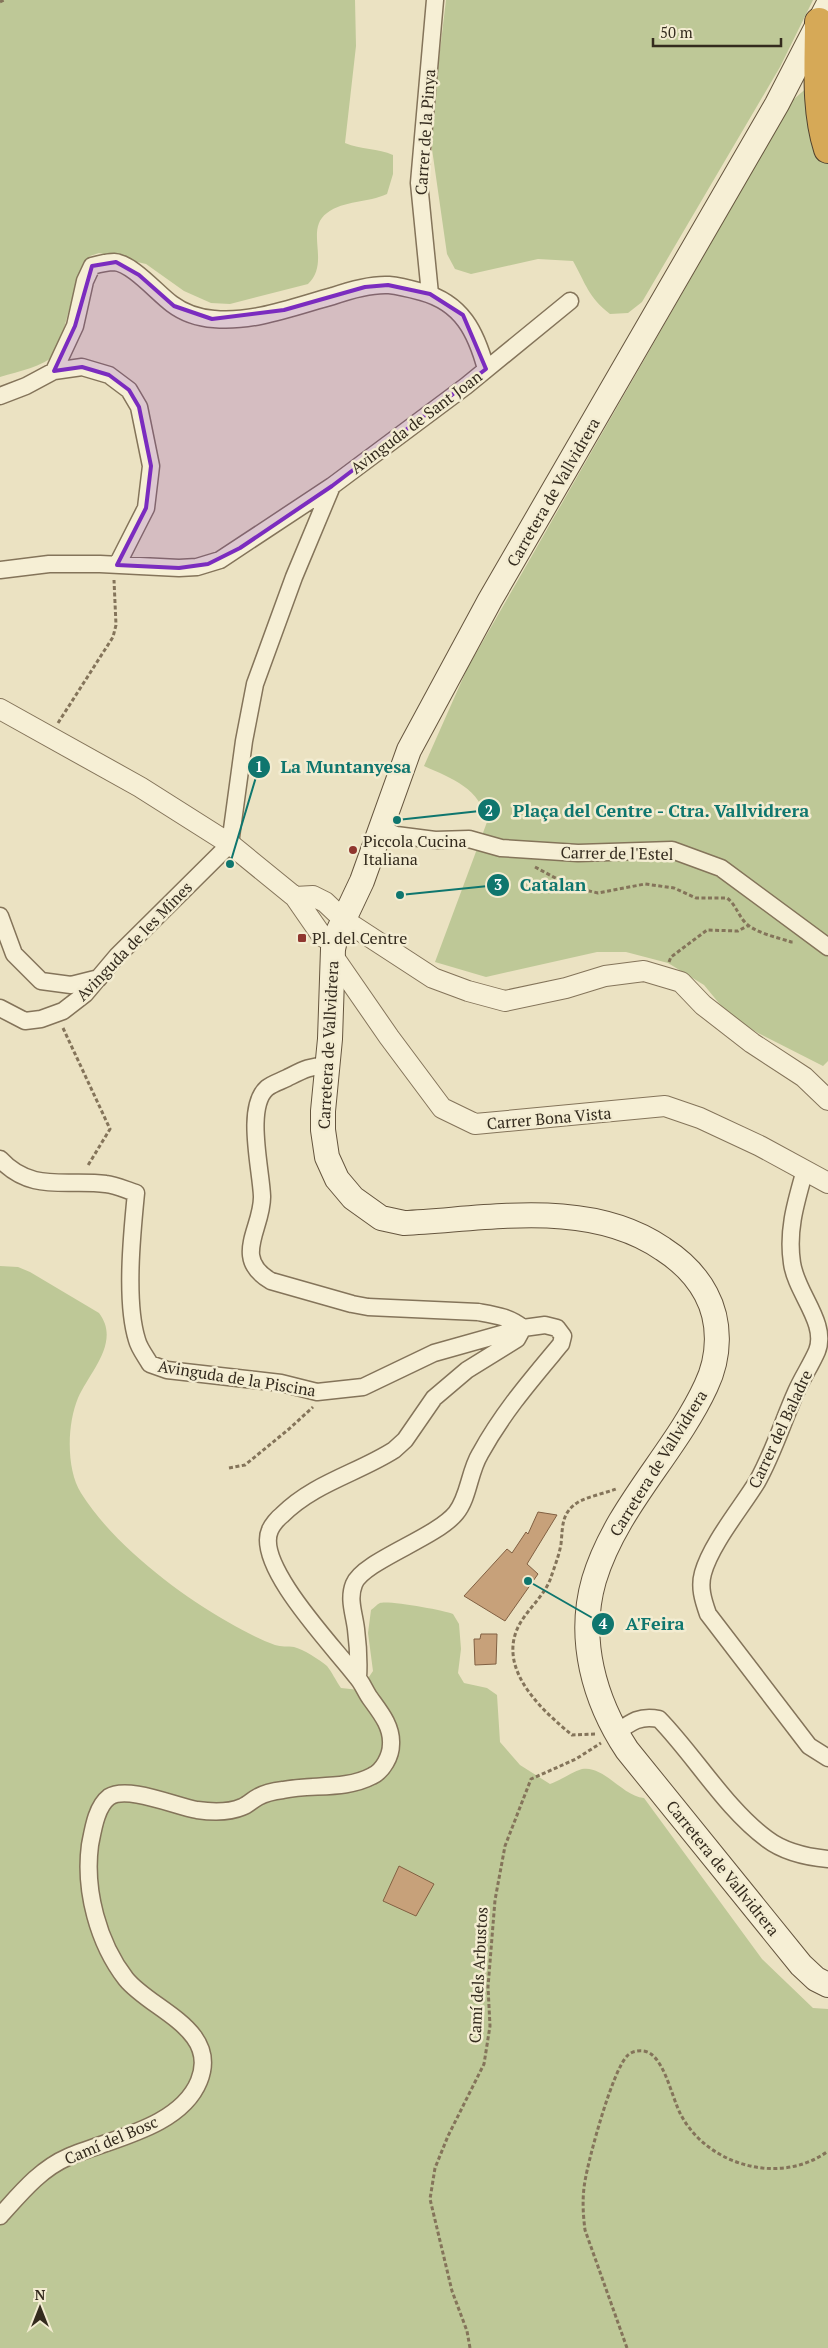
<svg xmlns="http://www.w3.org/2000/svg" width="828" height="2348" viewBox="0 0 828 2348" font-family="'PT Serif',serif">
<style>
.green{fill:#bec897}
.building{fill:#c7a17a;stroke:#816042}
.lines{fill:none;stroke-linecap:round;stroke-linejoin:round}
.minor-casing{stroke:#84745a;stroke-width:19}
.tertiary-casing{stroke:#84745a;stroke-width:22}
.secondary-casing{stroke:#65553e;stroke-width:26}
.motorway-casing{stroke:#51422f;stroke-width:30}
.path{stroke:#84745a;stroke-width:3;stroke-dasharray:4 2.5;stroke-linecap:butt}
.minor{stroke:#f6efd5;stroke-width:16}
.tertiary{stroke:#f6efd5;stroke-width:20}
.secondary{stroke:#f6efd5;stroke-width:24}
.motorway{stroke:#d6a957;stroke-width:28}
.marked{fill:#7b2cbf;fill-opacity:0.2;stroke:#7b2cbf;stroke-width:4;stroke-linejoin:round}
.poi-dot{fill:#8f362e;stroke:#f3ecd1;stroke-width:2}
.labels{text-anchor:middle;stroke-width:5;stroke-linejoin:round;paint-order:stroke}
.street-label{font-size:16px;fill:#342b1e;stroke:#f3ecd1}
.poi-label{font-size:16px;fill:#342b1e;stroke:#f3ecd1;text-anchor:start}
.leader{fill:none;stroke:#0f766e;stroke-width:2}
.callout-dot{fill:#0f766e;stroke:#f3ecd1;stroke-width:2}
.mark-label{font-size:15px;text-anchor:middle;font-weight:bold;fill:#fff}
.callout-label{font-size:18px;text-anchor:middle;font-weight:bold;fill:#0f766e;stroke:#f3ecd1;stroke-width:5;stroke-linejoin:round;paint-order:stroke}
</style>
<rect width="100%" height="100%" fill="#ebe2c2"/>
<path class="green" d="M0,0H355L356,46L345,143C361,150 378,148 393,155V174L387,194C368,203 344,200 327,213C304,230 331,262 308,284L230,304L211,303L184,291L146,264L99,253L90,256L79,273L57,354C41,367 20,371 0,377Z
M446,0H813L780,67L642,302L628,313L610,314C588,297 586,284 573,261L538,259L471,274L455,269L447,254L430,135Z
M828,69V1061L823,1066L758,1033L728,1014L704,985L668,963L626,952H597L486,977L435,962L487,822C480,788 453,779 424,766L467,669L793,100Z
M0,1266L18,1267L30,1272L99,1313C121,1342 90,1371 78,1398C67,1424 66,1469 81,1493C112,1543 177,1593 228,1622C242,1630 260,1640 275,1645C281,1647 288,1646 294,1647C303,1649 320,1660 327,1666C332,1672 336,1681 341,1688L360,1690L373,1671L368,1633L371,1610C374,1608 377,1604 380,1603C387,1600 444,1610 453,1614L459,1624L461,1649L458,1673L464,1683L487,1688L497,1695L500,1742L520,1765L550,1784C561,1780 572,1772 582,1769C604,1765 622,1796 644,1798L762,1959L813,2008L828,2009V2348H0Z"/>
<path class="building" d="M538,1512L557,1515L527,1564L538,1574L505,1621L464,1596L507,1549L512,1553L526,1532L528,1534Z
M481,1634H497L496,1664L475,1665L474,1639H480Z
M399,1866L434,1884L416,1916L383,1901Z"/>
<g class="lines">
<g class="minor-casing">
<path id="minor" d="M430,294L419,183L435,0
M54,371L75,326L85,281L92,266C99,264 106,262 114,262C132,263 157,293 172,304C184,313 199,318 214,319C253,323 296,306 333,296C350,290 370,284 389,285C400,286 411,289 422,292C462,303 476,332 486,369
M0,396L26,386L54,371L82,367L109,375L129,390L139,407L151,466L146,508L117,565
M0,570L49,564H100L179,568L197,567L220,560L332,486L466,386L570,301
M381,829L396,835L435,840L469,839L501,848L578,853L672,850L721,868L828,947
M0,916L14,954L41,981L71,985L99,978
M0,1008L25,1021L41,1019L63,1011L85,994L117,956L230,844L244,741L255,684L294,577L332,486
M327,1066C311,1065 301,1071 287,1078C281,1081 272,1084 267,1088C245,1107 261,1169 262,1196C263,1228 231,1258 271,1281L352,1304L368,1307L478,1312C495,1315 510,1317 523,1328
M0,1159C31,1193 66,1179 106,1184C116,1185 126,1190 136,1193C132,1233 125,1302 137,1340C139,1348 146,1357 150,1364L167,1370L281,1383L317,1392L363,1387L434,1353L523,1328L545,1325L557,1328L563,1336L561,1344C531,1380 503,1412 480,1454C469,1472 469,1497 456,1513C436,1538 363,1561 354,1584C348,1599 354,1613 356,1629C358,1645 359,1662 358,1678
M805,1170C796,1202 787,1230 792,1263C796,1293 828,1323 817,1351C811,1365 802,1378 796,1392C783,1421 773,1454 757,1482C741,1508 711,1544 703,1573C699,1587 703,1600 708,1614L809,1746L828,1758
M616,1733C631,1722 640,1715 659,1719C695,1756 726,1809 767,1839C784,1852 807,1857 828,1859
M0,2216C20,2194 40,2169 68,2157C109,2139 180,2128 199,2081C220,2029 151,2010 126,1979C98,1943 84,1890 90,1845C93,1830 96,1807 109,1797C127,1785 175,1806 197,1810C211,1812 228,1813 242,1807C248,1805 252,1800 258,1797C265,1793 275,1791 283,1790C312,1784 346,1790 372,1776C383,1771 391,1756 391,1744C392,1726 380,1712 370,1698C365,1691 362,1682 356,1676C335,1648 254,1565 270,1530C272,1525 278,1518 282,1515C314,1483 358,1473 394,1450L405,1440L434,1398L467,1370L517,1339L523,1328"/>
</g>
<g class="tertiary-casing">
<path id="tertiary" d="M0,709L140,787L230,844L295,897L322,936L334,943
M295,897L313,896L325,902L344,920L433,978L468,991L505,1001L566,988L605,976L644,971L681,982L703,1005L752,1043L804,1077L828,1100
M333,956L389,1037L442,1108L475,1124L665,1106L700,1118L760,1146L828,1183"/>
</g>
<g class="secondary-casing">
<path id="secondary" d="M828,5L777,104L490,600L409,750L362,881L336,936L333,949L330,1039L323,1111V1130L327,1157L337,1179L353,1198L381,1218L404,1223C489,1219 589,1198 663,1249C680,1260 696,1275 706,1294C721,1322 720,1357 706,1386C675,1453 616,1507 594,1580C577,1639 594,1700 627,1750L801,1965L816,1979L828,1985"/>
</g>
<g class="motorway-casing">
<path id="motorway" d="M819,22C819,63 815,109 828,149"/>
</g>
<path class="path" d="M0,2L4,0
M58,723L113,637L116,625L114,580
M535,867L572,887L598,893L645,884L674,888L696,898H727C735,904 737,912 743,920C753,933 777,937 791,942H795
M669,962L671,957L707,930L738,931L749,925
M63,1028L110,1129L87,1167
M229,1468L245,1465L289,1429L313,1407
M595,1734L572,1735C544,1712 503,1675 515,1635C521,1614 542,1600 550,1580C554,1568 559,1556 561,1544C563,1525 561,1512 580,1501C591,1496 605,1493 616,1489
M470,2348L467,2331L452,2291L430,2199L435,2168L448,2136L484,2064L490,2026L488,1987L495,1900L505,1846L531,1779L576,1759L601,1743
M627,2348L585,2230C583,2214 582,2198 585,2181C589,2157 612,2072 627,2056C632,2050 645,2049 651,2054C666,2065 672,2098 681,2115C708,2166 781,2186 828,2151"/>
<use href="#minor" class="minor"/>
<use href="#tertiary" class="tertiary"/>
<use href="#secondary" class="secondary"/>
<use href="#motorway" class="motorway"/>
</g>
<path class="marked" d="M116,262L139,275L174,306L212,319L284,310L365,287L388,285L430,294L463,315L486,369L332,486L240,548L208,564L179,568L117,565L146,508L151,466L139,407L129,390L109,375L82,367L54,371L75,326L92,266Z"/>
<g class="poi-dot">
<circle cx="353" cy="850" r="5"/>
<rect x="297" y="933" width="10" height="10" rx="2.5"/>
</g>
<g class="labels">
<g class="street-label">
<text transform="translate(425 132) rotate(-86)" y="6">Carrer de la Pinya</text>
<text transform="translate(416 422) rotate(-37)" y="6">Avinguda de Sant Joan</text>
<text transform="translate(553 492) rotate(-60)" y="6">Carretera de Vallvidrera</text>
<text transform="translate(617 853) rotate(1)" y="6">Carrer de l'Estel</text>
<text transform="translate(134 941) rotate(-46)" y="6">Avinguda de les Mines</text>
<text transform="translate(328 1045) rotate(-87)" y="6">Carretera de Vallvidrera</text>
<text transform="translate(549 1118) rotate(-5)" y="6">Carrer Bona Vista</text>
<text transform="translate(237 1378) rotate(9)" y="6">Avinguda de la Piscina</text>
<text transform="translate(780 1429) rotate(-65)" y="6">Carrer del Baladre</text>
<text transform="translate(658 1463) rotate(-58)" y="6">Carretera de Vallvidrera</text>
<text transform="translate(723 1868) rotate(51)" y="6">Carretera de Vallvidrera</text>
<text transform="translate(478 1975) rotate(-87)" y="6">Camí dels Arbustos</text>
<text transform="translate(111 2140) rotate(-23)" y="6">Camí del Bosc</text>
</g>
<g class="poi-label">
<text x="363" y="847">Piccola Cucina<tspan x="363" dy="18">Italiana</tspan></text>
<text x="312" y="944">Pl. del Centre</text>
</g>
</g>
<path class="leader" d="M230 864L259 767M397 820L489 810M400 895L498 885M528 1581L603 1624"/>
<g class="callout-dot">
<circle cx="230" cy="864" r="5"/>
<circle cx="397" cy="820" r="5"/>
<circle cx="400" cy="895" r="5"/>
<circle cx="528" cy="1581" r="5"/>
<circle cx="259" cy="767" r="12"/>
<circle cx="489" cy="810" r="12"/>
<circle cx="498" cy="885" r="12"/>
<circle cx="603" cy="1624" r="12"/>
</g>
<g class="mark-label">
<text x="259" y="772">1</text>
<text x="489" y="816">2</text>
<text x="498" y="890">3</text>
<text x="603" y="1629">4</text>
</g>
<g class="callout-label">
<text x="346" y="773">La Muntanyesa</text>
<text x="661" y="817">Plaça del Centre - Ctra. Vallvidrera</text>
<text x="553" y="891">Catalan</text>
<text x="655" y="1630">A'Feira</text>
</g>
<g transform="translate(40 2308)" stroke="#f3ecd1" stroke-width="4" paint-order="stroke">
<path d="M0-4L9 19L0 12L-9 19Z" fill="#342b1e"/>
<text y="-8" font-size="14" font-weight="bold" text-anchor="middle" fill="#342b1e">N</text>
</g>
<path d="M653 38v8h128v-8" fill="none" stroke="#342b1e" stroke-width="2.5"/>
<text x="660" y="38" font-size="15" fill="#342b1e" stroke="#f3ecd1" stroke-width="4" paint-order="stroke">50 m</text>
</svg>
